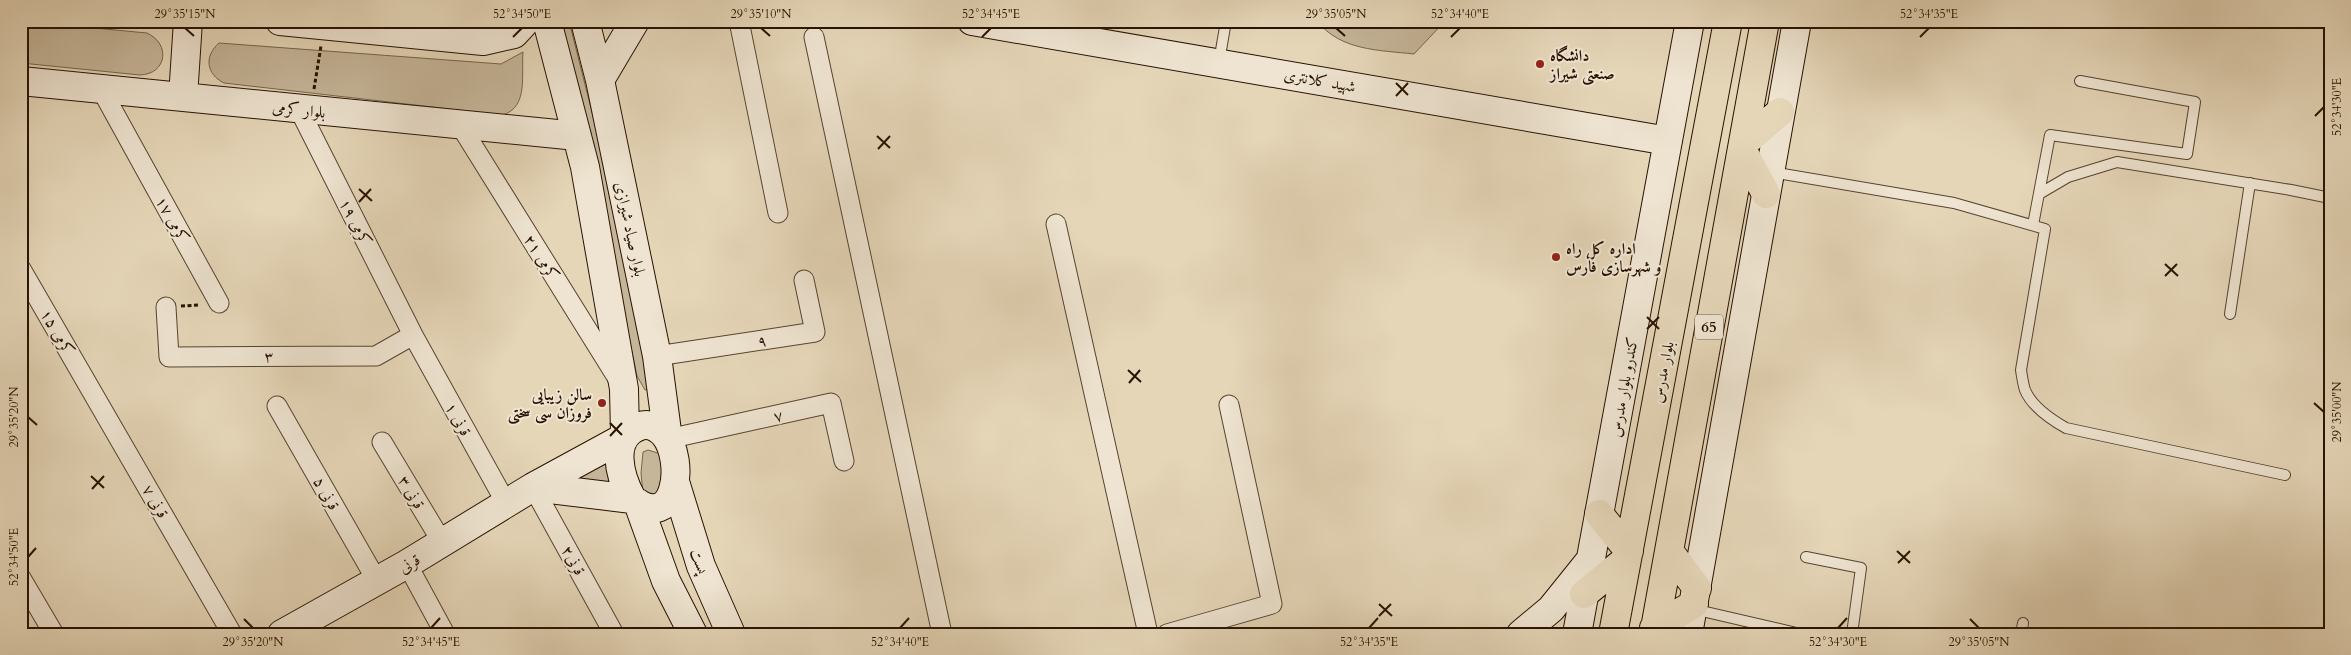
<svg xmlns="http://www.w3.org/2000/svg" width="2351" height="655" viewBox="0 0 2351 655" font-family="Cardo,Amiri,serif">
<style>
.green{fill:#c5b599;stroke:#76644c}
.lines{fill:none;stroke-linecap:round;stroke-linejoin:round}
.lane-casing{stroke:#57432e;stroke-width:12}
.street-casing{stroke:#57432e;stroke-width:21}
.secondary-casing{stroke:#281200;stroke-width:30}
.primary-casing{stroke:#281200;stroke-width:30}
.path{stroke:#281200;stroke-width:3;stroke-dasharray:4 2.5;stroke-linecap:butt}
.lane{stroke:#eee4d1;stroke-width:10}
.street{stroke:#eee4d1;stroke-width:19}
.secondary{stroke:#eee4d1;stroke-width:28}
.primary{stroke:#e5d6b8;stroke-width:28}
.ticks{fill:none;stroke:#281200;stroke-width:2}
.poi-dot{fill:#8f2418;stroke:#eee4d1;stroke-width:2}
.labels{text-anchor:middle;stroke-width:4;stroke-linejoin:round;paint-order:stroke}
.shield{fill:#eee4d1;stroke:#63513f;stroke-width:1}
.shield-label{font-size:15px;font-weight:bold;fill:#281200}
.poi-label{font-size:16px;font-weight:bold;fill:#281200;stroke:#eee4d1;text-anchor:start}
.street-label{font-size:16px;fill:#281200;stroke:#eee4d1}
.neatline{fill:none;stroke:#281200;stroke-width:2}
.ticks-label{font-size:12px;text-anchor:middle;fill:#281200}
</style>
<rect width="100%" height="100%" fill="#e5d6b8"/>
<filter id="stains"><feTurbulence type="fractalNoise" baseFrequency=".004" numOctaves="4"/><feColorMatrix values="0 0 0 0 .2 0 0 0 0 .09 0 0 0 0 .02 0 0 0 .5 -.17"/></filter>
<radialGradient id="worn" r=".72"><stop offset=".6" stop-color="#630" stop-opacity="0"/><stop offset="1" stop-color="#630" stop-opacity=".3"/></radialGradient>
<path class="green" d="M21,21L147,33C171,44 167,74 140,75L21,63Z
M556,21H569L630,263L654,388L645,390L637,376L595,173Z
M1317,21H1445L1414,54C1379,50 1341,51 1317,21Z
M219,43L501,64L523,52C521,74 529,108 502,115L224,83C206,74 204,56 219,43Z
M648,450L661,454L669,494H643L641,473L643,452Z
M612,457L613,487L550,482Z"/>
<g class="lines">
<g class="lane-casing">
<path id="lane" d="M1219,62L1226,21
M1771,172L1954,203L2045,229L2021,370C2022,376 2023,384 2025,390C2032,407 2050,419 2066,428L2285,475
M2039,194L2068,177L2117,162L2291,190L2330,198
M2033,225L2050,135L2187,154L2195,102L2080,81
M2230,314L2250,183
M1806,557L1861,568L1852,634
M1693,609L1801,634
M1754,634L1756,624
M2021,634L2023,623"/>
</g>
<g class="street-casing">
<path id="street" d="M739,21L778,213
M814,37L942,634
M101,89L219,303
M299,109L413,335L506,503
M460,125L618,379
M1056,224L1148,634
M21,269L232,634
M166,307L169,357L376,356L413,335
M657,356L815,332L804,280
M277,406L377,581
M668,439L831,403L844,461
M382,442L442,542
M533,487L614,634
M407,564L445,634
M21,578L54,634
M1167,634L1272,604L1229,405"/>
</g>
<g class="secondary-casing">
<path id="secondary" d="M280,21L483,41L514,34L526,21
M547,21L585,167L624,389L625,435
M585,21L600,80L657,356L668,439
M972,21L1668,141
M600,80L635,21
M21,81L577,136
M183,97L188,21
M676,485L701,566L731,634
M533,487L632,499C677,534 686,460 664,434C657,427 649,423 640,426C608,437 620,477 632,499
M638,503L666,581L693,634
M282,634L407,564L533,487L623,438
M1521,634L1551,609L1588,563
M1577,634L1690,21
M1688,634L1797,21"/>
</g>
<g class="primary-casing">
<path id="primary" d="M1743,144L1780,112
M1742,149L1766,194
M1599,514L1629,551
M1669,551L1697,588
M1584,594L1627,559
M1654,628L1694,604
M1613,634L1728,21
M1654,634L1765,21"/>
</g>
<path class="path" d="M314,89L321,46
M181,306L200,305"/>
<use href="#lane" class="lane"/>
<use href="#street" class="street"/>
<use href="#secondary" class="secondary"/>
<use href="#primary" class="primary"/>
</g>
<path class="ticks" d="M185,28L194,36M761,28L770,36M1336,28L1345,36M513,37L522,28M982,37L991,28M1451,37L1460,28M1920,37L1929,28M1396,83L1408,95M1396,96L1408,83M2315,116L2324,107M877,136L890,148M878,149L890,136M359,189L372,201M359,202L371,189M2165,264L2178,276M2165,276L2177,264M1647,317L1659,329M1647,329L1659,317M1128,370L1141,382M1129,383L1140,370M2314,403L2324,412M28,417L37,425M610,423L622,435M610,436L622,423M91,476L104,488M92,489L104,476M1897,551L1910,563M28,557L36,548M1898,563L1910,551M1379,604L1392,616M1379,616L1391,604M244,619L253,628M1970,619L1979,628M431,628L440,618M900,628L909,618M1369,628L1378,618M1838,628L1847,618"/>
<g class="poi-dot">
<circle cx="1540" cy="64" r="5"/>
<circle cx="1556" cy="257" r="5"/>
<circle cx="602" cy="403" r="5"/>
</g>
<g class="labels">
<rect class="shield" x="1695" y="314.5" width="28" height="25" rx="4"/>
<g class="shield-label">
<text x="1709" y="332">65</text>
</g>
<g class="poi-label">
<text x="1550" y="61">دانشگاه<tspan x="1550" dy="18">صنعتی شیراز</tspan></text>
<text x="1566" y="254">اداره کل راه<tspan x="1566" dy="18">و شهرسازی فارس</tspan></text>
<text x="592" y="400" text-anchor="end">سالن زیبایی<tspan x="592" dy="18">فروزان سی سختی</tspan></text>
</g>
<g class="street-label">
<text transform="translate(1320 80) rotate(10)" y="6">شهید کلانتری</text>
<text transform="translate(299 109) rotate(6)" y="6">بلوار کرمی</text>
<text transform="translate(173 219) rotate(61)" y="6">کرمی ۱۷</text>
<text transform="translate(356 222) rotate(63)" y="6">کرمی ۱۹</text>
<text transform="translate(631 229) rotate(78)" y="6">بلوار صیاد شیرازی</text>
<text transform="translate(542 257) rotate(58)" y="6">کرمی ۲۱</text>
<text transform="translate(58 332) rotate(60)" y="6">کرمی ۱۵</text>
<text transform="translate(762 340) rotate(-9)" y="6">۹</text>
<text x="269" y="362">۳</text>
<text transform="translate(1662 372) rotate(-79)" y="6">بلوار مدرس</text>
<text transform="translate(1623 387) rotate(-80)" y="6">کندرو بلوار مدرس</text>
<text transform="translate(778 415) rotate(-13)" y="6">۷</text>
<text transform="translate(459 419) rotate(61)" y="6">قرنی ۱</text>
<text transform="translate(412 492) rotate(59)" y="6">قرنی ۳</text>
<text transform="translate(327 493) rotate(60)" y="6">قرنی ۵</text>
<text transform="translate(156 501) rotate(60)" y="6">قرنی ۷</text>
<text transform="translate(574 560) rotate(61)" y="6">قرنی۲</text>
<text transform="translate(700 561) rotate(70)" y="6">پست</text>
<text transform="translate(409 563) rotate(-31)" y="6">قرنی</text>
</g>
</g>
<rect width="2351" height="655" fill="none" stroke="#e5d6b8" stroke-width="55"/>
<rect x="28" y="28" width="2296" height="600" class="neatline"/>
<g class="ticks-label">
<text x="185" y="18">29°35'15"N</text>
<text x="522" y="18">52°34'50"E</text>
<text x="761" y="18">29°35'10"N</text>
<text x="991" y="18">52°34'45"E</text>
<text x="1336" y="18">29°35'05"N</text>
<text x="1460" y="18">52°34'40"E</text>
<text x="1929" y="18">52°34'35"E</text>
<text transform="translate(2337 107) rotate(-90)" y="4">52°34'30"E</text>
<text transform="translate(2337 412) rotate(-90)" y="4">29°35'00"N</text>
<text transform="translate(14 417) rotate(-90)" y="4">29°35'20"N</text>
<text transform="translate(14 557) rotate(-90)" y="4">52°34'50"E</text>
<text x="253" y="646">29°35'20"N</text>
<text x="431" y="646">52°34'45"E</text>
<text x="900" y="646">52°34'40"E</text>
<text x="1369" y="646">52°34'35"E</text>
<text x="1838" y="646">52°34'30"E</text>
<text x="1979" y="646">29°35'05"N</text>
</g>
<rect width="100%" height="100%" filter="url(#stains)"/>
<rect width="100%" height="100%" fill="url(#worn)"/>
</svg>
